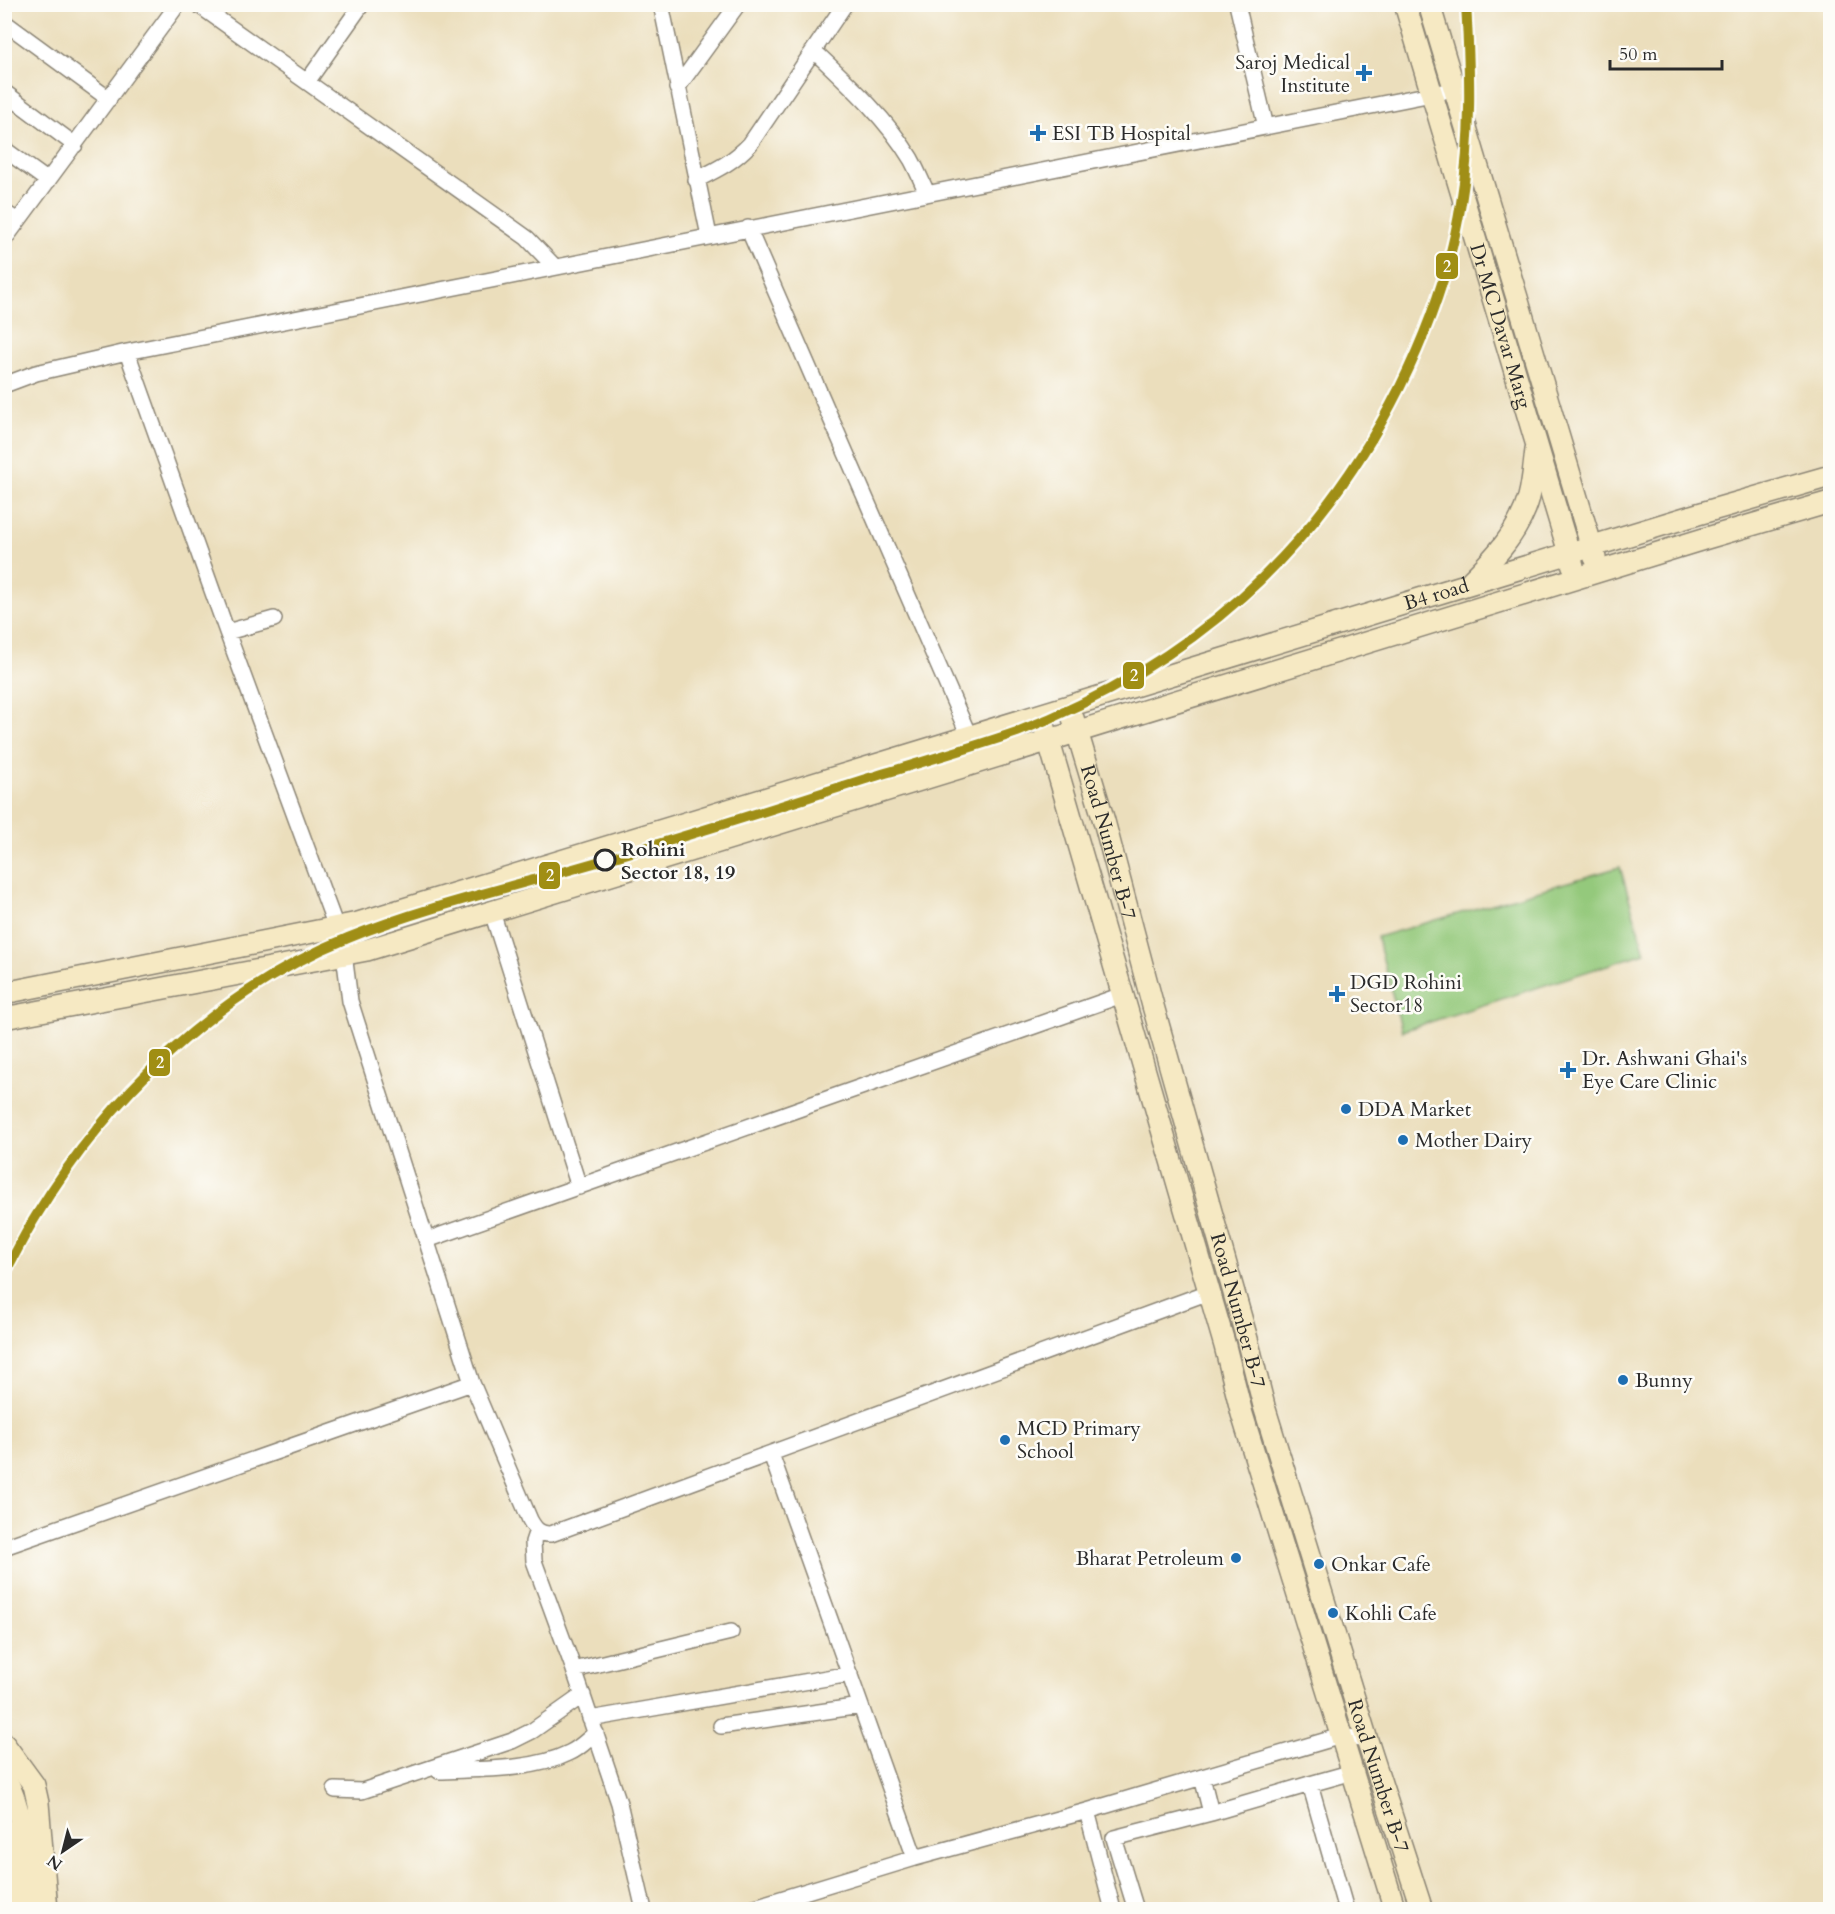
<svg xmlns="http://www.w3.org/2000/svg" width="1835" height="1914" viewBox="0 0 1835 1914" font-family="Cardo,serif">
<style>
.green{fill:#94c97b;stroke:#607a53;stroke-width:1.5}
.lines{fill:none;stroke-linecap:round;stroke-linejoin:round}
.street-casing{stroke:#8b8474;stroke-width:18}
.secondary-casing{stroke:#8b8474;stroke-width:24}
.street{stroke:#fff;stroke-width:15}
.secondary{stroke:#f6e9c3;stroke-width:21}
.metro-1-casing{stroke:#fdfcf7;stroke-width:15}
.metro-1{stroke:#a08e13;stroke-width:10}
.poi-dot{fill:#1f6fb2;stroke:#fdfcf7;stroke-width:2}
.stop-dot{fill:#fdfcf7;stroke:#2b2b2b;stroke-width:3}
.labels{text-anchor:middle;stroke-width:5;stroke-linejoin:round;paint-order:stroke}
.poi-label{font-size:20px;fill:#2b2b2b;stroke:#fdfcf7;text-anchor:start}
.street-label{font-size:20px;fill:#2b2b2b;stroke:#fdfcf7}
.stop-label{font-size:20px;font-weight:bold;fill:#2b2b2b;stroke:#fdfcf7;text-anchor:start}
.line-badge{stroke:#fdfcf7;stroke-width:2}
.badge-label{font-size:16px;text-anchor:middle;font-weight:bold;fill:#fff}
</style>
<rect width="100%" height="100%" fill="#fdfcf7"/>
<filter id="ink" filterUnits="userSpaceOnUse"><feTurbulence type="fractalNoise" baseFrequency=".0167" numOctaves="2"/><feDisplacementMap in="SourceGraphic" scale="12" xChannelSelector="R" yChannelSelector="G"/><feConvolveMatrix kernelMatrix="1 2 1 2 8 2 1 2 1" color-interpolation-filters="sRGB"/></filter>
<filter id="wash" filterUnits="userSpaceOnUse"><feTurbulence type="fractalNoise" baseFrequency=".008" numOctaves="4" result="noise"/><feDisplacementMap in="SourceGraphic" scale="24" xChannelSelector="R" yChannelSelector="G"/><feGaussianBlur stdDeviation="1.35" result="paint"/><feColorMatrix in="noise" values="0 0 0 0 0 0 0 0 0 0 0 0 0 0 0 0 0 1.4 0 .05"/><feComposite in="paint" operator="in"/></filter>
<g filter="url(#wash)">
<rect width="100%" height="100%" fill="#ebdebc"/>
<path class="green" d="M1620,867L1645,953L1402,1031L1377,937Z"/>
</g>
<g filter="url(#ink)">
<g class="lines">
<g class="street-casing">
<path id="street" d="M197,4L527,238L555,267
M661,4L709,236
M1237,4L1266,127
M4,22L109,99
M814,51C849,84 886,118 911,159C917,170 922,182 927,193
M307,82L362,4
M677,88L738,4
M4,92L75,145
M4,149L48,181
M696,180C718,169 733,162 750,144L845,4
M4,212L18,221
M748,228L969,736L978,762
M4,240L178,4
M127,352L227,632L336,927L344,954L350,1001L472,1383L530,1520C535,1529 540,1535 551,1534L1209,1292
M4,385L36,373L127,352L1442,92
M227,632L274,619
M492,912L579,1187
M427,1240L1122,995
M771,1454L915,1858
M537,1530L533,1542L534,1561L574,1670L619,1803L644,1910
M4,1547L472,1383
M574,1670L731,1632
M590,1719L850,1674
M721,1726L861,1706
M439,1771C479,1769 533,1771 569,1753C579,1749 587,1740 596,1733
M1202,1777L1211,1813
M335,1790L362,1791L512,1741L532,1731L583,1695
M1087,1811L1113,1910
M745,1910L915,1858L1087,1811L1341,1736L1367,1740
M1136,1910L1114,1838L1211,1813L1310,1784
M1346,1910L1310,1784L1353,1772"/>
</g>
<g class="secondary-casing">
<g id="secondary">
<path id="s1" d="M1405,4L1573,566"/>
<path d="M1429,4L1595,558"/>
<path d="M1471,581C1495,557 1520,531 1529,497C1533,482 1534,465 1536,450"/>
<path id="s2" d="M1073,718L1104,821L1153,1006L1247,1339L1264,1406L1367,1740L1422,1910"/>
<path d="M1045,728L1225,1346L1242,1414L1395,1910"/>
<path id="s3" d="M4,993L358,923L1698,514L1830,476"/>
<path d="M4,1018L367,950L1707,538L1830,502"/>
<path d="M4,1744L34,1785L38,1803L47,1910"/>
<path d="M4,1776C27,1816 25,1866 29,1910"/>
<path d="M4,1830L12,1910"/>
</g>
</g>
<use href="#street" class="street"/>
<use href="#secondary" class="secondary"/>
<g class="metro-1-casing">
<path id="metro-1" d="M4,1274C15,1255 24,1235 36,1216C108,1097 217,991 348,938C427,906 512,887 594,863C686,837 777,807 869,778C918,763 968,749 1017,732C1190,665 1317,553 1400,387C1428,330 1451,267 1461,203C1472,137 1470,71 1466,4"/>
</g>
<use href="#metro-1" class="metro-1"/>
</g>
</g>
<g class="poi-dot">
<path d="M1361 64h6v6h6v6h-6v6h-6v-6h-6v-6h6z"/>
<path d="M1035 124h6v6h6v6h-6v6h-6v-6h-6v-6h6z"/>
<path d="M1334 985h6v6h6v6h-6v6h-6v-6h-6v-6h6z"/>
<path d="M1565 1061h6v6h6v6h-6v6h-6v-6h-6v-6h6z"/>
<circle cx="1346" cy="1109" r="6"/>
<circle cx="1403" cy="1140" r="6"/>
<circle cx="1623" cy="1380" r="6"/>
<circle cx="1005" cy="1440" r="6"/>
<circle cx="1236" cy="1558" r="6"/>
<circle cx="1319" cy="1564" r="6"/>
<circle cx="1333" cy="1613" r="6"/>
</g>
<circle class="stop-dot" cx="605" cy="860" r="10"/>
<g class="labels">
<g class="poi-label">
<text x="1350" y="69" text-anchor="end">Saroj Medical<tspan x="1350" dy="23">Institute</tspan></text>
<text x="1052" y="140">ESI TB Hospital</text>
<text x="1350" y="989">DGD Rohini<tspan x="1350" dy="23">Sector18</tspan></text>
<text x="1582" y="1065">Dr. Ashwani Ghai's<tspan x="1582" dy="23">Eye Care Clinic</tspan></text>
<text x="1358" y="1116">DDA Market</text>
<text x="1415" y="1147">Mother Dairy</text>
<text x="1635" y="1387">Bunny</text>
<text x="1017" y="1435">MCD Primary<tspan x="1017" dy="23">School</tspan></text>
<text x="1224" y="1565" text-anchor="end">Bharat Petroleum</text>
<text x="1331" y="1571">Onkar Cafe</text>
<text x="1345" y="1620">Kohli Cafe</text>
</g>
<g class="street-label">
<text dy="7" stroke="none"><textPath href="#s1" startOffset="336">Dr MC Davar Marg</textPath></text>
<text dy="7" stroke="none"><textPath href="#s3" startOffset="1488">B4 road</textPath></text>
<text dy="7" stroke="none"><textPath href="#s2" startOffset="129">Road Number B-7</textPath></text>
<text dy="7" stroke="none"><textPath href="#s2" startOffset="615">Road Number B-7</textPath></text>
<text dy="7" stroke="none"><textPath href="#s2" startOffset="1101">Road Number B-7</textPath></text>
</g>
<g class="stop-label">
<text x="621" y="856">Rohini<tspan x="621" dy="23">Sector 18, 19</tspan></text>
</g>
</g>
<g class="line-badge">
<rect x="1435" y="252" width="24" height="28" rx="6" fill="#a08e13"/>
<rect x="1122" y="661" width="23" height="29" rx="6" fill="#a08e13"/>
<rect x="538" y="861" width="23" height="29" rx="6" fill="#a08e13"/>
<rect x="148" y="1048" width="23" height="29" rx="6" fill="#a08e13"/>
</g>
<g class="badge-label">
<text x="1447" y="272">2</text>
<text x="1134" y="681">2</text>
<text x="550" y="881">2</text>
<text x="160" y="1068">2</text>
</g>
<rect width="1835" height="1914" fill="none" stroke="#fdfcf7" stroke-width="24"/>
<g transform="translate(63 1851) rotate(215)" stroke="#fdfcf7" stroke-width="4.5" paint-order="stroke">
<path d="M0-4.5L10 22L0 15L-10 22Z" fill="#2b2b2b"/>
<text y="-9" font-size="16" font-weight="bold" text-anchor="middle" fill="#2b2b2b">N</text>
</g>
<path d="M1610 60v9h112v-9" fill="none" stroke="#2b2b2b" stroke-width="3"/>
<text x="1619" y="60" font-size="18" fill="#2b2b2b" stroke="#fdfcf7" stroke-width="4.5" paint-order="stroke">50 m</text>
</svg>
